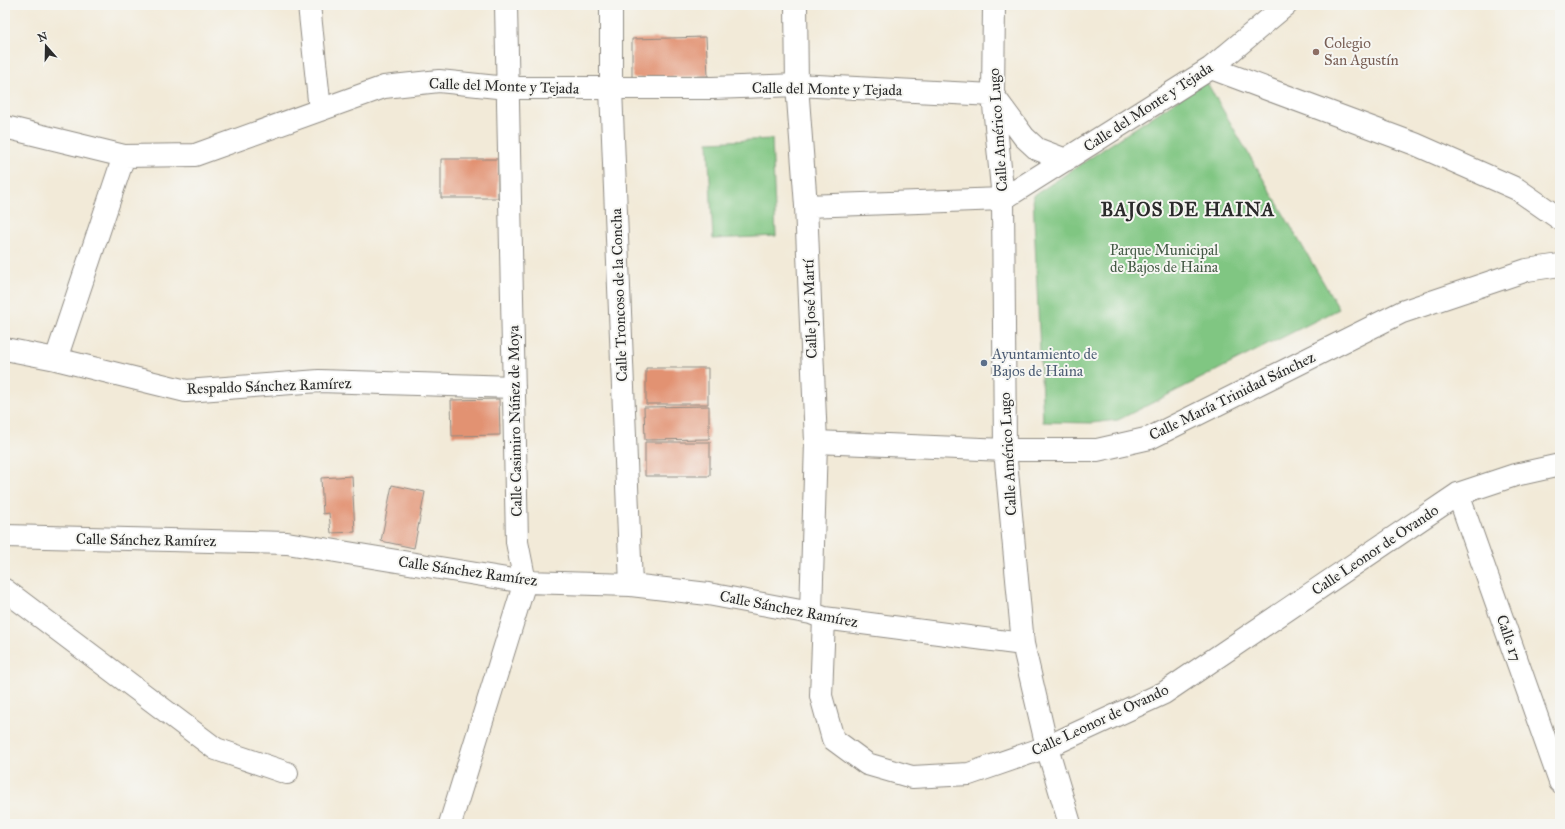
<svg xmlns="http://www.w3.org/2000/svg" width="1565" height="829" viewBox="0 0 1565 829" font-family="'IM FELL Great Primer',serif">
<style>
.green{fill:#80c682;stroke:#567856}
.building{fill:#e29272}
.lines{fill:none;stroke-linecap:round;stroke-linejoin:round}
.minor-casing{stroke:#8e8a82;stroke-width:24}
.minor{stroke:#fff;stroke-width:22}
.education-dot{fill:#8d6e63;stroke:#f6f6f2;stroke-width:1.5}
.service-dot{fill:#5c6f8a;stroke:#f6f6f2;stroke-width:1.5}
.labels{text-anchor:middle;stroke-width:4;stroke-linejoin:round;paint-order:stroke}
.education-label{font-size:15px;fill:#785e54;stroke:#f6f6f2;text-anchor:start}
.street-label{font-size:15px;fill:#2b2b2b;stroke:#f6f6f2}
.park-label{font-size:15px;fill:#445a45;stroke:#f6f6f2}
.service-label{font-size:15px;fill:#4e5e75;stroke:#f6f6f2;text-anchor:start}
.district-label{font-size:19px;font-weight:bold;letter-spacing:1px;fill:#2b2b2b;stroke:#f6f6f2}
</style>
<rect width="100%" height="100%" fill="#f6f6f2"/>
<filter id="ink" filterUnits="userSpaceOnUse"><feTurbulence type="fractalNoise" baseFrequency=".025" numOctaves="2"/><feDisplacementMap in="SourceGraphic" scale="8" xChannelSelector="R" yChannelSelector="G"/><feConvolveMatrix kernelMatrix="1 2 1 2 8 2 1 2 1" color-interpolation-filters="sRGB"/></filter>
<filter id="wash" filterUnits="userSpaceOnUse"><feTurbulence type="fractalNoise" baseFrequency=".012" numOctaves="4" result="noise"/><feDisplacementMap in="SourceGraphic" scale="16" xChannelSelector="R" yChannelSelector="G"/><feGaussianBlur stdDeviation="0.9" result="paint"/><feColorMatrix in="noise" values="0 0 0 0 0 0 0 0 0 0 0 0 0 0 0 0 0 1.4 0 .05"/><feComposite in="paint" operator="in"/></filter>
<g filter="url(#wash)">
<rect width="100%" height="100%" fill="#f2ead8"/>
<path class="green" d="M1206,81L1339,309L1118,420L1092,423L1043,422L1033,196Z
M772,139L776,236L713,239L708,142Z"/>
<g id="blocks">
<path class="building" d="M706,37L708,76L632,78V39Z
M441,159H498V198H441Z
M646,368H708V404H646Z
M499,399L500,435L452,436L451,400Z
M709,406V439L645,440L644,407Z
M645,442H710V476H645Z
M352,476L355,532L331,533L329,513L323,514L321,478Z
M392,485L425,492L414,548L381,541Z"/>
</g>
</g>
<g filter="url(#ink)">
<use href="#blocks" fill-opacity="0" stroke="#8e8a82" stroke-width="1"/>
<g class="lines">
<g class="minor-casing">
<path id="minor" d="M309,5L320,110
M611,5V89L631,585
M796,5L797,85L806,206L816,442L811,613
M994,5L993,95L1003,199L1005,450L1023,644L1047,747L1070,824
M1211,68L1415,144L1517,189L1560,219
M5,127L124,156L195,155L384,87L439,81L507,88H712L797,85L993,95L1024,137L1037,149L1066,160
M806,206L1003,199L1211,68L1286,5
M5,349L56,359L186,391L319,381L514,387
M56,359L124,156
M816,442L1005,450H1097L1150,438L1402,312L1527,270L1560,265
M1458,494L1560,782
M5,536L287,543L525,582L631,585L708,594L811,613L824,618L1023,644
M5,590L216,749L287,773
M824,618L821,696L833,739L867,764L912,777L969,774L1047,747L1164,693L1458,494L1515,475L1560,465
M450,824L525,582L517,542L506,5"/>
</g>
<use href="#minor" class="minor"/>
</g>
</g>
<circle class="education-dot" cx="1316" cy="52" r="4"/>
<circle class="service-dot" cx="984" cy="363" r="4"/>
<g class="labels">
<g class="education-label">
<text x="1324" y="48">Colegio<tspan x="1324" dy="17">San Agustín</tspan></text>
</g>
<g class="street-label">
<text transform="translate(504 86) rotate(2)" y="5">Calle del Monte y Tejada</text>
<text transform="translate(827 89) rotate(1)" y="5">Calle del Monte y Tejada</text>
<text transform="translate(1148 107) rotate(-33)" y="5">Calle del Monte y Tejada</text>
<text transform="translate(998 130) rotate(-94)" y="5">Calle Américo Lugo</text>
<text transform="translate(619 295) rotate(-92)" y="5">Calle Troncoso de la Concha</text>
<text transform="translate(810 309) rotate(-92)" y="5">Calle José Martí</text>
<text transform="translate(269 386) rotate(-2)" y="5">Respaldo Sánchez Ramírez</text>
<text transform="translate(1232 396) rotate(-26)" y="5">Calle María Trinidad Sánchez</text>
<text transform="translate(515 421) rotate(-91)" y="5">Calle Casimiro Núñez de Moya</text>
<text transform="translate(1008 454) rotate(-93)" y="5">Calle Américo Lugo</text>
<text transform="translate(146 540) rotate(1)" y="5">Calle Sánchez Ramírez</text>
<text transform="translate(1375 550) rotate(-34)" y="5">Calle Leonor de Ovando</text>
<text transform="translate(468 571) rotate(8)" y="5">Calle Sánchez Ramírez</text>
<text transform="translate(789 609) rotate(11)" y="5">Calle Sánchez Ramírez</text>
<text transform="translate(1509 638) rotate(71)" y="5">Calle 17</text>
<text transform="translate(1100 720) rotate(-25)" y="5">Calle Leonor de Ovando</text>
</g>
<g class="park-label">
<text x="1164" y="255">Parque Municipal<tspan x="1164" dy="17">de Bajos de Haina</tspan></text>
</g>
<g class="service-label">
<text x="992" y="359">Ayuntamiento de<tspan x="992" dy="17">Bajos de Haina</tspan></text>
</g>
<g class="district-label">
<text x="1188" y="216">BAJOS DE HAINA</text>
</g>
</g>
<rect width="1565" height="829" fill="none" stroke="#f6f6f2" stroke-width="20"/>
<g transform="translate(46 46) rotate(340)" stroke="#f6f6f2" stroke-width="3" paint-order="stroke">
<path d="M0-3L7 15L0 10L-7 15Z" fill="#2b2b2b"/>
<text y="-6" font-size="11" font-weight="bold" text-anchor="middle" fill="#2b2b2b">N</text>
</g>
</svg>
